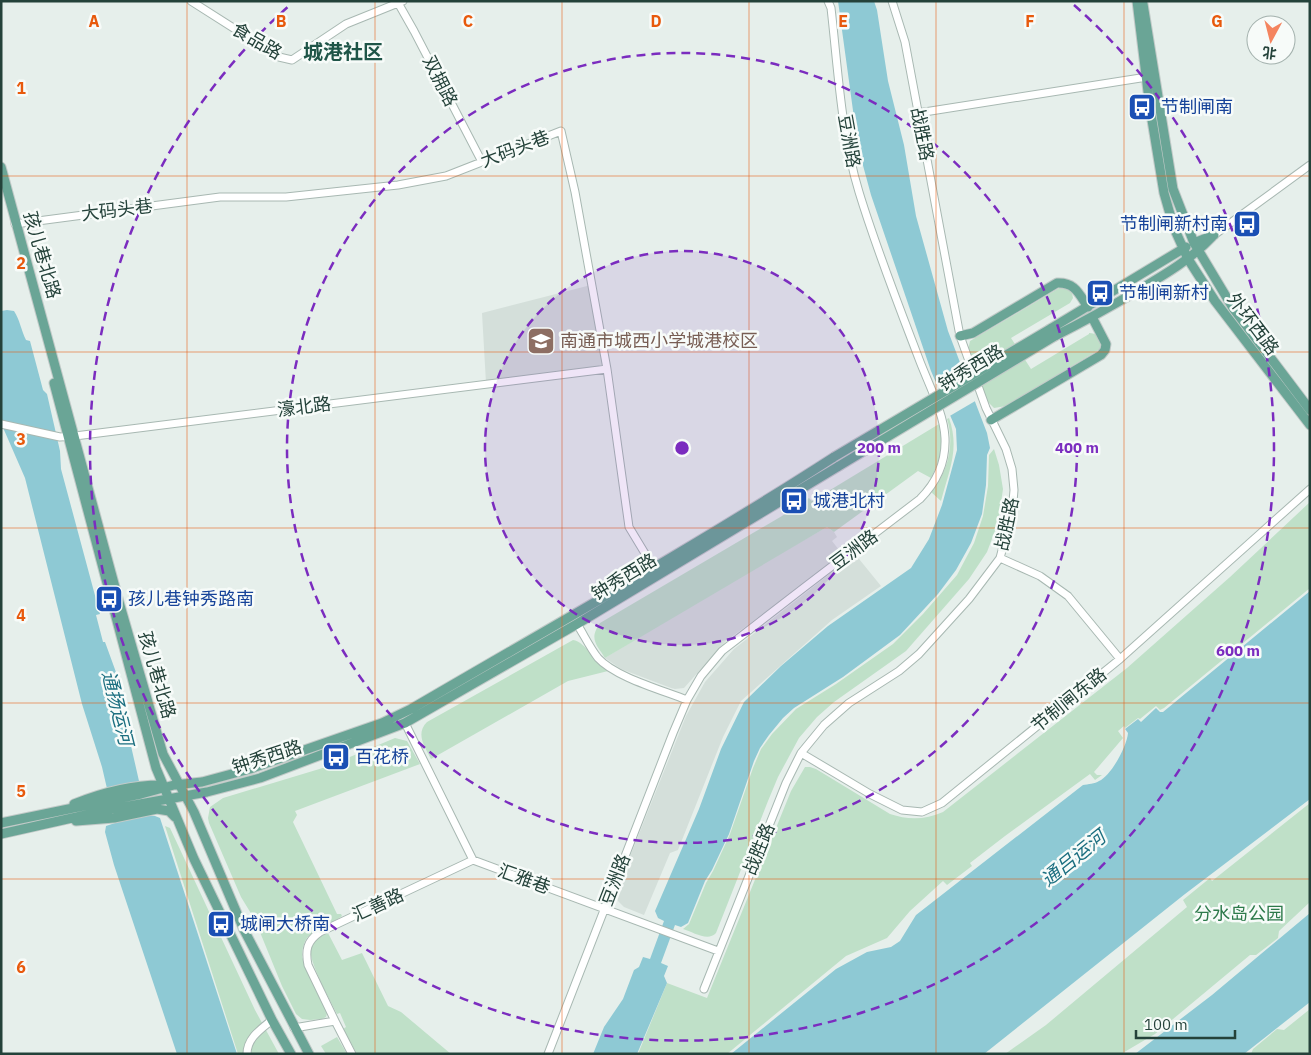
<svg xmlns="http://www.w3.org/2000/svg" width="1311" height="1055" viewBox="0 0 1311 1055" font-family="'IBM Plex Sans','Noto Sans SC',sans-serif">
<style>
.built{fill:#d4dfda}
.green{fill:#bfe0c8}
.water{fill:#8ec9d4}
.pier{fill:#e6efeb}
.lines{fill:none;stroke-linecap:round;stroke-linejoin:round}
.minor-casing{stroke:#a8b8b2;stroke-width:9}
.major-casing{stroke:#c2cac8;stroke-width:11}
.minor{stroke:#fff;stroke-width:7}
.major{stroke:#6aa596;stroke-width:9}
.major-bridge-casing{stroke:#c2cac8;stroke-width:11;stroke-linecap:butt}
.major-bridge{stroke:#6aa596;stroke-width:9}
.grid{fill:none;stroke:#e8590c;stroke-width:1;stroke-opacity:0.55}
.ring{fill:none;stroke:#7b2cbf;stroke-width:2.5;stroke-dasharray:9 6}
.labels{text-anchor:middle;stroke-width:5;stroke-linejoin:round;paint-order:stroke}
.street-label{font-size:18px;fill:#24423a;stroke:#f7fbf9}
.transit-label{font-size:18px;fill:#164399;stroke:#f7fbf9;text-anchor:start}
.education-label{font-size:18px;fill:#785e54;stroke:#f7fbf9;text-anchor:start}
.park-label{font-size:18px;fill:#2d7a4b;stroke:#f7fbf9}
.water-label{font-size:19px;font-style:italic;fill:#1c6f80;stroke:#f7fbf9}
.quarter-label{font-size:20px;font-weight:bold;fill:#1f5548;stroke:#f7fbf9}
.grid-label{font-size:16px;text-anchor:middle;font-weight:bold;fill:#e8590c;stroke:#f7fbf9;stroke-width:5;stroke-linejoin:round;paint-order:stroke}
.centre{fill:#7b2cbf;stroke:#f7fbf9;stroke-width:2.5}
.ring-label{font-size:15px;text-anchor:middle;font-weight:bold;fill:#7b2cbf;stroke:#f7fbf9;stroke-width:5;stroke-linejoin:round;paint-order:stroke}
</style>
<rect width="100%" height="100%" fill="#e6efeb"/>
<path class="built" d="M591,285L603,369L486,383L482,313Z
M827,527L834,532L837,537L832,541L843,555L726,641L684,688L675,689L671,688L621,669L605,658L716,590Z
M855,554L881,586L832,620L741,701L723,737L678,850L670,853L644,915L624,907L618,901L616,896L617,889L686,716L705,682L734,649Z"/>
<path class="green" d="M1061,287C1068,288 1072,290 1073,298L1070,303L1011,338L1031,369L1089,334V333C1098,333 1103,340 1100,349L1006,406L994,408L986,400L968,350L970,341Z
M949,418C960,449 949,470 941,501L931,492C948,472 955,444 947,419Z
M939,424C946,442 940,461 931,478L918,471L834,532L827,527L605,658C596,644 589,639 600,623L782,516L809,498L812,501Z
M994,449L999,465L1003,489L998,523L987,552L969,579L906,651L834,702L817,717L799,738L778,777L768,801L716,933C708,942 693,932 683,929L689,924L706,883L713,871L730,834L753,768L761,749L772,734L796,709L836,684L893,644L923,614L957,575L974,543L983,516L988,486L989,455Z
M1310,502V588L1164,708L1160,710L1156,706L1140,719L1138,718L1125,728L1124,726L1118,731L1123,738L1094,772L1097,775H1102L1095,780L1090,774L1005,836L970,863L972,866L947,885L943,881L910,911L887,938L846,956L727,1054H638L667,983L707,998L791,791L805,767H810L816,769L890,814C908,820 925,820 943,812L1127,668L1230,577Z
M573,640C586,642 594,662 608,671L568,681L431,759C425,747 415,734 427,722Z
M395,738L407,741L420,764L295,811L297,815L293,822L337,914H341L342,916C323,930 302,928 302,957L327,1013L326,1017L322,1019L310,1020L302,1019L296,1014L282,986L255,920L241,897L209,823L208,818L210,807L223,798L326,767Z
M1310,803V902L1279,931L1278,938L1256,955H1250L1155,1034L1121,1054H1005L1046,1025L1187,907L1183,900L1210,878L1212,881Z
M165,826L170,828L255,1010L279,1054H238Z
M328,933L342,960L362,953L388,1006L401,1012L451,1054H357L343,1029L346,1027L340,1013L337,1014C331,1002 307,959 311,948C313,940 320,936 328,933Z
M1310,1009V1054H1251L1253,1049L1277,1029L1284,1030Z
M337,1037L347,1054H326L321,1046Z"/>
<path class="water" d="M838,1H874L877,10L888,81L904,145L916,216L948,331L987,433L990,448L987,455L986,485L982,514L971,543L956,570L938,594L900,635L843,677L794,708L783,718L769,735L760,748L754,761L729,834L712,870L705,881L688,923L681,927L675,925L661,963L668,966L664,976L667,983L637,1054H593L604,1027L623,999L634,970L639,967L643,957L650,959L664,921L658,918L655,911L699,809L721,749L744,702L781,666L828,626L911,568L929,539L942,505L957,450L956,429L931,371L871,195L858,147Z
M7,310L14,311C20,320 21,330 26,340L30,341L43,390L47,394L60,451L61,469L100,614L96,615L103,642H105L121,686L123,711L147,816H155L160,818L237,1054H177L114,865L105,832L106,826L115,823L102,767L82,704L25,478L1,423V311Z
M1310,591V799L1185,894L984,1054H731L836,969L867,952L891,947L900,941L916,915L1083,785C1088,784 1095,784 1099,781C1111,776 1127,746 1128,733L1125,729L1138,719L1141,722L1156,708L1160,712H1163Z
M1310,913V1002L1244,1054H1135L1212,995Z"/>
<path class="pier" d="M964,366L977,400L948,417L934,384Z"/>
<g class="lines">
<g class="minor-casing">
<path id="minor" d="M191,1L279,57L292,60L346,24L403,1
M397,1L414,31L482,162
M918,113L1147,77
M15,224L220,197H286L398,185L446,176L561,131L575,192L607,369L629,527L655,570
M1214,235L1310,165
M1,424L60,437L75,436L607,369
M1000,558L1040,576L1068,596L1120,659
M577,624C584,635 590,648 598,658C615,677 662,690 687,700
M405,723L473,860L718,951
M801,753L870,794L902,810L922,812L942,803L1120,659L1310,489
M704,989L786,783L801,753L824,725L849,703L899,671L919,654L969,599L1000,558L1012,513L1014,490L1012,469L1006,449L986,408L960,336L905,42L892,1
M335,1021L308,965C305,950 307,941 320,932L473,860
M294,1028L335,1021L352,1054
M247,1054C247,1038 261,1029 272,1020
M548,1054L673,733L687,700L701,676L722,651L806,586L920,499C936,483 946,462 945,438C944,413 928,383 919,359C898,304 876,248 859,192C841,133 838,69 831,8L828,1"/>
</g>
<g class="major-casing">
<path id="major" d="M1137,1L1150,108L1164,193L1174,228L1188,259L1215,301L1310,425
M1143,4L1173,189L1194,243L1214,235
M1,167L119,602L163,754L194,812L244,930L309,1054
M1194,243L1233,308L1310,410
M1050,329L1186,247
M960,336L973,333L1057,283C1075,282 1079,294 1088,307
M1055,336C1083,322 1110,307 1137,291C1164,275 1190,260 1212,237
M54,383L156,768L194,859L272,1020L291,1054
M991,420L1101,355L1105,350L1106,344L1092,317
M74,804C101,793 132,785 161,785
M76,821L114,818L157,809L169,811L175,817
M1,823L141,794L174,785L202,782L250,769L382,723L411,709C553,626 696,546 834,457
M1,834L112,809L207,792L260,778L405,723L577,624L839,466"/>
</g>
<use href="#minor" class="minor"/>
<use href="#major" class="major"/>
<g class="major-bridge-casing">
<path id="major-bridge" d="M834,457L1050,329
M839,466L1055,336"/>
</g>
<use href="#major-bridge" class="major-bridge"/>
</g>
<path class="grid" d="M187,1V1054M375,1V1054M562,1V1054M749,1V1054M936,1V1054M1124,1V1054M1,176H1310M1,352H1310M1,528H1310M1,703H1310M1,879H1310"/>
<circle cx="682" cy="448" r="197" fill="#7b2cbf" fill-opacity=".12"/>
<g class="ring">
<circle cx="682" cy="448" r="197"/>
<circle cx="682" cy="448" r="395"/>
<path d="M1074 5A592 592 0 1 1 290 5"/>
</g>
<defs>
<g id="bus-square" transform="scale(1.4375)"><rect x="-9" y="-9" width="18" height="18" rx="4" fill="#1a4fb4" stroke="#f7fbf9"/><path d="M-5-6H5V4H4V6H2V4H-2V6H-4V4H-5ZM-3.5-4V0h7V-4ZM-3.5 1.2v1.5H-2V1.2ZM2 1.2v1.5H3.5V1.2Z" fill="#fff"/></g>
<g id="school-square" transform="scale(1.4375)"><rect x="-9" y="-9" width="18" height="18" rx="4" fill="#8d6e63" stroke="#f7fbf9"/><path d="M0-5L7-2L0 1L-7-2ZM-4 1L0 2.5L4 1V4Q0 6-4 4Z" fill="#fff"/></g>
</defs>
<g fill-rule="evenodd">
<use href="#bus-square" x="1142" y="107"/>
<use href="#bus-square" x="1247" y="224"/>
<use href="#bus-square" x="1100" y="293"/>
<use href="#school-square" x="541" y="341"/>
<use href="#bus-square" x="794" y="501"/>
<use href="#bus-square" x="109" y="599"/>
<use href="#bus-square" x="336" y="757"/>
<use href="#bus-square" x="221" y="924"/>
</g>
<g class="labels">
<g class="street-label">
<text transform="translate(257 41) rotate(30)" y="6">食品路</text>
<text transform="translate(440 81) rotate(63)" y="6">双拥路</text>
<text transform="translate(922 134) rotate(79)" y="6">战胜路</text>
<text transform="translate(849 141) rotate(80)" y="6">豆洲路</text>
<text transform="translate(515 149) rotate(-21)" y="6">大码头巷</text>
<text transform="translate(117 210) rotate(-7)" y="6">大码头巷</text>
<text transform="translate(42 255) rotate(74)" y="6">孩儿巷北路</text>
<text transform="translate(1253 324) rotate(53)" y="6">外环西路</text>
<text transform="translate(971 368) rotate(-31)" y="6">钟秀西路</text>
<text transform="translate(304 407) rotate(-7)" y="6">濠北路</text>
<text transform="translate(1007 524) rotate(-78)" y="6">战胜路</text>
<text transform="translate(854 550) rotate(-37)" y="6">豆洲路</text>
<text transform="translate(624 577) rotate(-31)" y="6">钟秀西路</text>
<text transform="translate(157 675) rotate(74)" y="6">孩儿巷北路</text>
<text transform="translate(1069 700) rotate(-39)" y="6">节制闸东路</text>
<text transform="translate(267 757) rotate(-18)" y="6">钟秀西路</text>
<text transform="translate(759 849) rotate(-68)" y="6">战胜路</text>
<text transform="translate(524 879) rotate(20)" y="6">汇雅巷</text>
<text transform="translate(615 880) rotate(-69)" y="6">豆洲路</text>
<text transform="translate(378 905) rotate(-25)" y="6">汇善路</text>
</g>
<g class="transit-label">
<text x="1161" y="113">节制闸南</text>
<text x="1228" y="230" text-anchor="end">节制闸新村南</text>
<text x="1119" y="299">节制闸新村</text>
<text x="813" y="507">城港北村</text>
<text x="128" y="605">孩儿巷钟秀路南</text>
<text x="355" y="763">百花桥</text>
<text x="240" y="930">城闸大桥南</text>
</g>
<g class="education-label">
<text x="560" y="347">南通市城西小学城港校区</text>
</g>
<g class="park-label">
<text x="1239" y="920">分水岛公园</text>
</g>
<g class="water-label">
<text transform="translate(118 708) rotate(76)" y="7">通扬运河</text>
<text transform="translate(1073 858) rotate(-39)" y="7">通吕运河</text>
</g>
<g class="quarter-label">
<text x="343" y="59">城港社区</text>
</g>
</g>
<g class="grid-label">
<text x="94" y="27">A</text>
<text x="281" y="27">B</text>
<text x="468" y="27">C</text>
<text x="656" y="27">D</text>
<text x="843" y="27">E</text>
<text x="1030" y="27">F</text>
<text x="1217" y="27">G</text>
<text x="21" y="94">1</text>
<text x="21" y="269">2</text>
<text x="21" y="445">3</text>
<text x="21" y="621">4</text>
<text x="21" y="797">5</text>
<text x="21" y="973">6</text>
</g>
<circle cx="682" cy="448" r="8" class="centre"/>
<g class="ring-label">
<text x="879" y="453">200 m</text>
<text x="1077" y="453">400 m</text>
<text x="1238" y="656">600 m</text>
</g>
<rect width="1311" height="1055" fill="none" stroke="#24423a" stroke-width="5"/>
<g transform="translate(1271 40) rotate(187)"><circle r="24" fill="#f7fbf9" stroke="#a3b1ad"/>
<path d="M0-4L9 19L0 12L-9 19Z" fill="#f4845f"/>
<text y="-8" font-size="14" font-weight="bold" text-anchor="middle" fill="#24423a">北</text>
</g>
<path d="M1136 1030v8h99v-8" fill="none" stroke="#24423a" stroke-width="2.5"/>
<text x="1144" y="1030" font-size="15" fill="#24423a" stroke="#f7fbf9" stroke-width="4" paint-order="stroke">100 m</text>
</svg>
